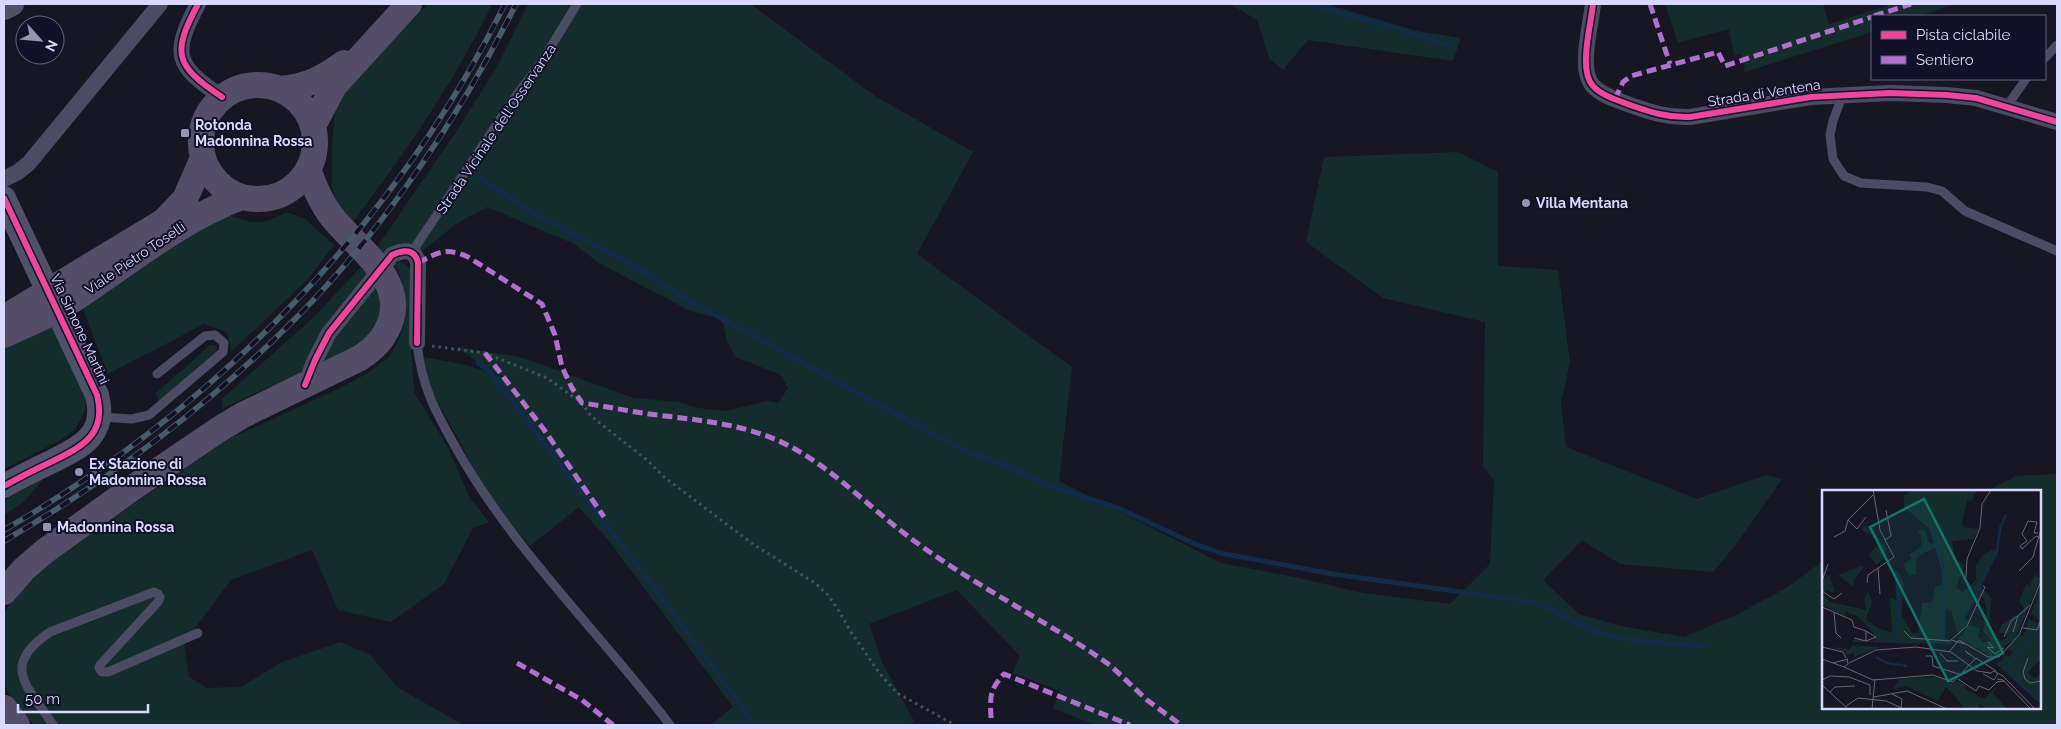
<svg xmlns="http://www.w3.org/2000/svg" width="2061" height="729" viewBox="0 0 2061 729" font-family="Raleway,sans-serif">
<style>
.green{fill:#142d2c}
.lines{fill:none;stroke-linecap:round;stroke-linejoin:round}
.stream{stroke:#112b48;stroke-width:5}
.path{stroke:#44525e;stroke-width:3;stroke-dasharray:2.5 4;stroke-linecap:butt}
.lane{stroke:#4b4c63;stroke-width:9}
.street{stroke:#4b4c63;stroke-width:16}
.secondary{stroke:#4f5169;stroke-width:24}
.primary{stroke:#534d68;stroke-width:26}
.rail-casing{stroke:#455c6a;stroke-width:5.5}
.rail{stroke:#121128;stroke-width:4;stroke-dasharray:11;stroke-linecap:butt}
.quiet{stroke:#b36fd0;stroke-width:5;stroke-dasharray:10 5;stroke-linecap:butt}
.cycleway-casing{stroke:#121128;stroke-width:9}
.cycleway{stroke:#ed469a;stroke-width:6}
.poi-dot{fill:#9594b1;stroke:#121128;stroke-width:2}
.labels{text-anchor:middle;stroke-width:4;stroke-linejoin:round;paint-order:stroke}
.street-label{font-size:14px;fill:#d9d8fe;stroke:#121128}
.poi-label{font-size:14px;font-weight:bold;fill:#d9d8fe;stroke:#121128;text-anchor:start}
.inset-river{fill:none;stroke:#112b48;stroke-width:2.5}
.inset-road{fill:none;stroke:#65647b;stroke-width:1}
.view{fill:#0f766e;fill-opacity:0.15;stroke:#0f766e;stroke-width:2.5}
.inset-edge{fill:none;stroke:#d9d8fe;stroke-width:2.5}
</style>
<rect width="100%" height="100%" fill="#171623"/>
<path class="green" d="M428,4H492C454,83 405,153 353,222L339,207L332,189V143L336,104L355,80Z
M528,4H751L875,96L973,152L917,254L1072,367L1059,481L1221,563L1299,578L1363,593L1450,604L1490,564L1494,480L1483,467L1485,322L1383,298L1306,242L1324,157L1459,152L1498,172V266L1558,270L1570,362L1561,403L1566,447L1697,499L1766,475L1782,479L1738,542L1713,572L1620,564L1582,540L1543,580L1579,614L1621,626L1684,637L1738,614L1786,588L1823,561L1824,708H2040V492L1987,491L2016,476L2057,474V725H1094L1053,708L1060,691L1013,673L1020,656L957,590L869,624L882,662L914,721L909,725H711L733,707L609,541L579,507L530,546L483,490L459,440L429,387L424,357L466,365L517,382L487,369L457,347L520,357L634,398L679,402L698,408L726,411L767,401L778,403L788,388L781,375L736,357L727,341L722,319L690,311L599,263L574,244L487,207L456,224L424,250L402,246L386,255L377,247L456,132L497,67Z
M1230,4H1326L1417,31L1461,38L1453,61L1308,40L1283,70L1269,58L1257,20Z
M1665,4H1823L1829,24L1892,4H1955L1920,16H1872V32L1745,72L1741,54L1734,56L1729,29L1678,43Z
M287,212L305,219L334,245L307,280L232,351L227,332L204,324L108,374L82,307L215,217C237,212 241,223 260,222C269,222 278,216 287,212Z
M400,262L405,264L410,269L411,348L414,392L447,446L470,498L489,522L473,528L444,584L391,622L338,610L312,550L231,580L184,643L189,677L207,688L241,687L282,662L341,642L370,655L398,688L464,725H34L12,699L4,685V613L14,598L26,584L54,559L223,442L338,389L368,373L389,357L400,337L405,319V294L398,270L394,264Z
M360,268L371,275L305,371L298,377L267,388L222,409V399L315,316Z
M377,283L384,298L373,336L328,365L319,360L329,343Z
M53,324L87,395L85,410L80,421L73,431L59,441L4,469V347Z
M210,345H214L217,347L216,351L159,401L155,394Z
M46,476L25,501L4,515V501Z"/>
<g class="lines">
<path class="stream" d="M1306,4L1386,25L1450,46
M478,177L535,214L635,266L681,296L936,436L971,453L990,459L1056,488L1118,508L1195,544L1220,553L1333,574L1533,602C1556,610 1576,625 1599,633C1627,643 1676,643 1706,646
M478,363L490,372L659,594L755,725"/>
<path class="path" d="M432,346L485,353L547,378L582,403L591,416L647,460L664,477L753,544L815,583L828,595L839,611L851,632L880,674L897,693L955,725"/>
<path class="lane" d="M2045,58L2057,45
M1842,96L1833,121L1830,135L1833,159L1844,176L1861,183L1927,187L1942,191L1965,211L2057,251
M2007,106L2026,79
M412,252L513,100L541,63L577,4
M417,343C422,390 437,414 460,455C518,555 601,634 670,725
M100,417L132,419L149,415L223,352L224,343L215,335L205,336L157,374
M53,725C27,685 0,666 50,632L154,592L158,594L160,597L158,602L100,665L99,668L102,672H108L198,633"/>
<path class="street" d="M198,4C172,53 174,65 222,97
M1593,4C1591,25 1578,70 1593,86C1602,96 1618,100 1630,105C1650,112 1668,118 1690,117L1811,97L1890,93L1947,95L1976,98L2057,122
M4,179L18,172L29,163L160,4
M305,385L315,360L329,333L392,255C403,250 415,248 418,263L417,343"/>
<path class="secondary" d="M4,8L12,4
M4,198L97,395C107,434 83,446 53,461C36,469 20,477 4,486"/>
<path class="primary" d="M201 142a57 57 0 1 1 114 0a57 57 0 1 1-114 0Z
M280,89C308,86 322,79 344,63
M313,126L334,86L409,4
M4,318L164,221L185,199L203,158
M4,335C23,326 44,318 62,307C121,270 175,222 241,197
M4,592L24,569L45,551L131,489L218,430L243,415L360,358C375,348 385,338 391,320C404,277 355,246 332,217C321,203 314,186 308,169
M4,708L17,725"/>
<g class="rail-casing">
<path id="rail" d="M4,530C216,408 396,224 505,4
M4,541C111,479 211,404 298,316C384,229 462,113 516,4"/>
</g>
<use href="#rail" class="rail"/>
<path class="quiet" d="M1650,4L1670,64
M1874,16L1911,4
M1615,99L1623,82L1631,76L1718,52L1725,66L1872,17
M418,263C439,252 445,247 468,257L542,304L555,335L562,367L572,388L582,403C605,406 627,411 649,414C688,419 728,422 764,435C821,455 862,502 909,537C966,580 1031,613 1091,652L1111,666L1147,700L1181,725
M485,353L545,431L604,517
M517,663L582,700L613,725
M991,718C990,698 989,690 1004,674L1130,725"/>
<g class="cycleway-casing">
<path id="cycleway" d="M198,4C172,53 174,65 222,97
M1593,4C1591,25 1578,70 1593,86C1602,96 1618,100 1630,105C1650,112 1668,118 1690,117L1811,97L1890,93L1947,95L1976,98L2057,122
M4,198L97,395C107,434 83,446 53,461C36,469 20,477 4,486
M305,385L315,360L329,333L392,255C403,250 415,248 418,263L417,343"/>
</g>
<use href="#cycleway" class="cycleway"/>
</g>
<g class="poi-dot">
<rect x="180" y="128" width="10" height="10" rx="2.5"/>
<circle cx="1526" cy="203" r="5"/>
<circle cx="79" cy="472" r="5"/>
<rect x="42" y="522" width="10" height="10" rx="2.5"/>
</g>
<g class="labels">
<g class="street-label">
<text transform="translate(1764 93) rotate(-9)" y="5">Strada di Ventena</text>
<text transform="translate(496 129) rotate(-56)" y="5">Strada Vicinale dell'Osservanza</text>
<text transform="translate(135 258) rotate(-34)" y="5">Viale Pietro Toselli</text>
<text transform="translate(80 329) rotate(65)" y="5">Via Simone Martini</text>
</g>
<g class="poi-label">
<text x="195" y="130">Rotonda<tspan x="195" dy="16">Madonnina Rossa</tspan></text>
<text x="1536" y="208">Villa Mentana</text>
<text x="89" y="469">Ex Stazione di<tspan x="89" dy="16">Madonnina Rossa</tspan></text>
<text x="57" y="532">Madonnina Rossa</text>
</g>
</g>
<g transform="translate(1822 490)">
<rect width="219" height="219" fill="#171623"/>
<path d="M91,0H156L149,11L145,10L140,33L142,37L157,39L151,49L130,51L133,68L143,75L134,97L140,102L148,96L154,90V75L161,65L171,59L176,60L158,96L169,108L167,138L178,151L185,148L184,143H177L179,135L202,119L197,111L204,94L208,95L213,84L218,89L193,149L181,157L177,165L170,167L136,148L131,150L140,145L146,135L158,138L156,147L161,152L169,151L161,141L165,119L160,105L155,111L151,110L142,128L147,131L137,146L129,121L124,118L123,147L130,154L30,152L31,150L52,151L54,146L35,126L24,122L22,126L0,114V91L7,84L12,100L10,103L5,99L1,104L8,112L45,120L42,109L46,101L50,111L44,129L54,137L70,143L68,108L75,110V80L82,93L79,124L90,143H96L100,113H110L113,97L122,94V78L116,60L112,58L94,68V84L87,86L82,76V73L89,69L87,64L100,57L99,45L94,40L104,41L106,52L111,54L112,50L110,41L82,17V5ZM41,35L47,37L65,58L63,61L65,64L55,75L46,65L58,53L48,44L40,41ZM39,76L42,77L31,92L32,97L16,85ZM219,95V169L205,183L213,188L219,185V214L174,174L182,169L180,164L187,167L191,162L185,157L199,145L203,147L201,142H204L206,129L216,133L215,127L209,124ZM30,155L40,156L59,157L32,167V162L25,165L22,161L8,157L28,159ZM114,187L130,193L136,191L144,196L143,199L162,209L178,193L171,203L185,219H167L157,214L156,219L142,217L124,197L116,211L84,196L71,200L77,189Z" fill="#142d2c"/>
<path class="inset-river" d="M109,39L121,81V149M135,142L175,62L178,38L184,25M210,146L186,175L193,189L219,213M73,152L77,134L74,81M54,167L65,173L85,176"/>
<path class="inset-road" d="M51,0L58,40L72,67L56,78L58,104M26,30L35,39L44,27M216,43H212L215,32L206,31L200,44L205,51L198,56L200,59L214,46L219,48M12,47L23,41L26,30L51,5M63,50L69,46L64,20M197,81L211,67L219,39M144,87L145,69L158,38L160,14L169,0M0,91L6,74M45,93L46,85L56,78M0,101L12,109L20,103M0,117L30,130L32,137L44,141V151L32,148M12,122L14,143L19,148M201,138L215,140L219,130M82,141L89,148L129,151M191,142L196,126L208,115M182,147L189,131L195,126M44,151L54,147L44,141M166,152L172,158L165,157L173,164L182,158M143,154L129,150L145,136L163,97L161,96M0,157L21,162L24,168M127,162L137,150L166,167H177L197,145L219,91M118,163L125,171H136M148,165L143,161L153,168M104,166H110L111,176L140,185M206,168L201,182L203,189L208,193L219,191M0,169L22,177L26,174L25,169M11,173L26,169M27,173L54,160L94,157L129,162L155,181L168,183M22,177L51,190M161,184L172,190L176,183M167,184L172,181L181,186L213,219M136,189L154,201L157,196L167,200L175,192L182,191M175,189L181,190L209,219M0,190L8,186L27,187L48,195V205M51,190L111,185L131,192L154,168L174,181M0,195L26,219M8,202L13,197L33,196M70,204L80,209L79,218M52,207L85,201L125,219M24,216L36,208L64,211L82,219M50,219L53,189"/>
<path class="view" d="M102,9L181,163L126,191L48,37Z"/>
<rect width="219" height="219" class="inset-edge"/>
</g>
<rect width="2061" height="729" fill="none" stroke="#d9d8fe" stroke-width="10"/>
<rect x="1871" y="15" width="175" height="65" fill="#121128" stroke="#62617e"/>
<rect x="1881" y="31" width="25" height="8" fill="#ed469a" stroke="#62617e"/>
<text x="1916" y="40" font-size="15" fill="#d9d8fe">Pista ciclabile</text>
<rect x="1881" y="56" width="25" height="8" fill="#b36fd0" stroke="#62617e"/>
<text x="1916" y="65" font-size="15" fill="#d9d8fe">Sentiero</text>
<g transform="translate(40 40) rotate(117)"><circle r="24" fill="#121128" stroke="#62617e"/>
<path d="M0-4L9 19L0 12L-9 19Z" fill="#9594b1"/>
<text y="-8" font-size="14" font-weight="bold" text-anchor="middle" fill="#d9d8fe">N</text>
</g>
<path d="M18 704v8h130v-8" fill="none" stroke="#d9d8fe" stroke-width="2.5"/>
<text x="25" y="704" font-size="15" fill="#d9d8fe" stroke="#121128" stroke-width="4" paint-order="stroke">50 m</text>
</svg>
